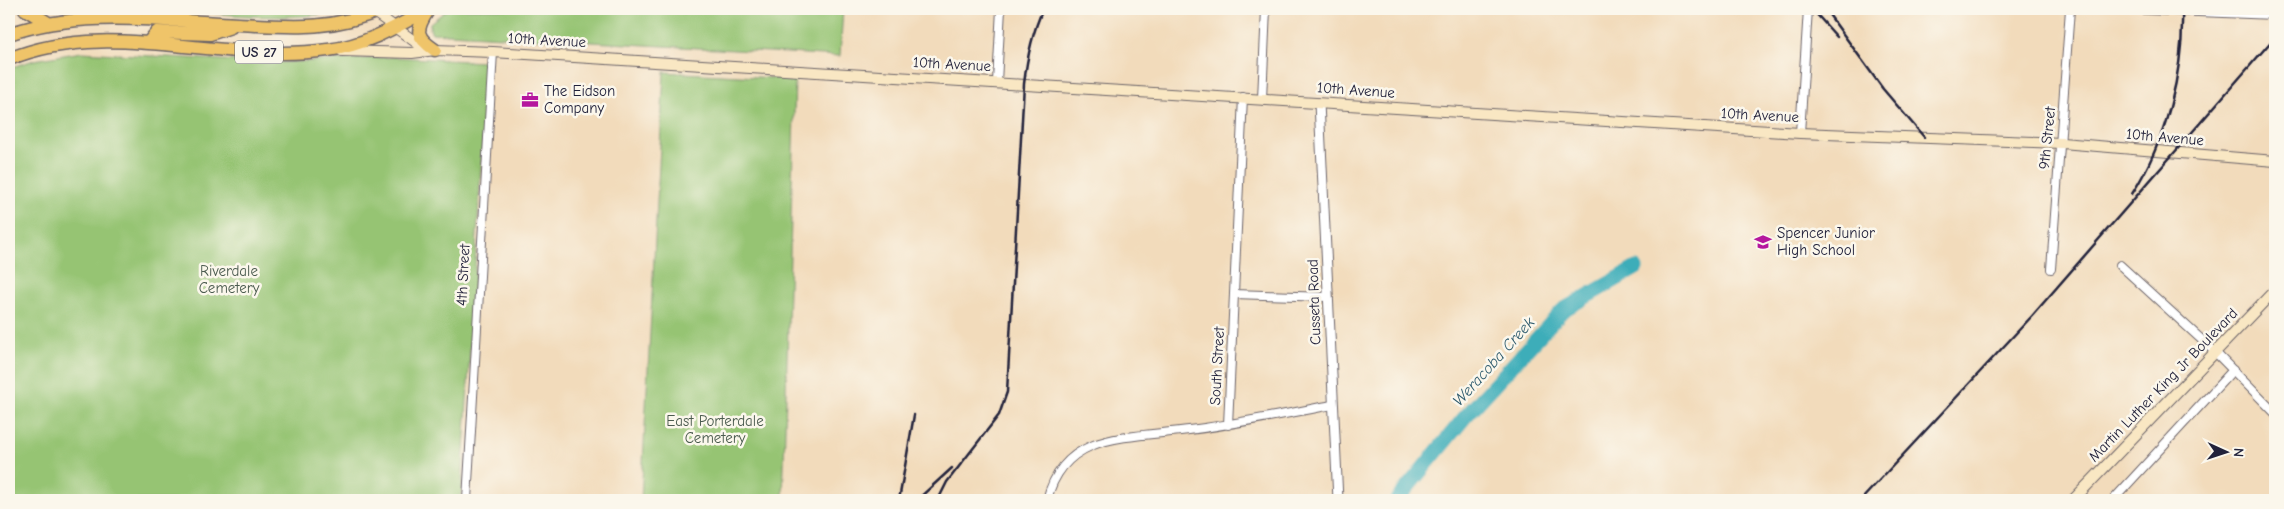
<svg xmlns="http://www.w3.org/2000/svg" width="2284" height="509" viewBox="0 0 2284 509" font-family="'Comic Neue',sans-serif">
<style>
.green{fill:#96c473;stroke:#5c7357}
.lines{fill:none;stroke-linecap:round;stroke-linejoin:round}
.river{stroke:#3dadb9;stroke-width:15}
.minor-casing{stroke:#6b6368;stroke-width:10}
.tertiary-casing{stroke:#6b6368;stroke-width:11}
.secondary-casing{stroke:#6b6368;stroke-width:12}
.trunk-casing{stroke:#6b6368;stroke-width:15}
.minor{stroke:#fff;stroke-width:8}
.tertiary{stroke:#fff;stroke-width:9}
.secondary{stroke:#f9e7c3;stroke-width:10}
.trunk{stroke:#efc469;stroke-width:12}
.rail{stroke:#22223b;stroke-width:2.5}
.labels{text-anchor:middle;stroke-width:5;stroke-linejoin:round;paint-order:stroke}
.shield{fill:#fbf7ec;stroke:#636270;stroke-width:1}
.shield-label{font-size:14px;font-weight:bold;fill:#22223b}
.street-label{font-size:15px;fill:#22223b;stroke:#fbf7ec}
.poi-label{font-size:15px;fill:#22223b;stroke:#fbf7ec;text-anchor:start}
.park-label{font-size:15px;fill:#4b5b4f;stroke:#fbf7ec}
.water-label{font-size:16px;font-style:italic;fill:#2d5a6d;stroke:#fbf7ec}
</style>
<rect width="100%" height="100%" fill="#fbf7ec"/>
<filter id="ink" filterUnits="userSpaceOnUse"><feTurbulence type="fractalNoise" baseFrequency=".02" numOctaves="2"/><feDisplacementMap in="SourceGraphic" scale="10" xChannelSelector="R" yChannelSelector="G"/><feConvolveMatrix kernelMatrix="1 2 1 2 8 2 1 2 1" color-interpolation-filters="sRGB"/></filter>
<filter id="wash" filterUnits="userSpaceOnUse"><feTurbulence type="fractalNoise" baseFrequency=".0096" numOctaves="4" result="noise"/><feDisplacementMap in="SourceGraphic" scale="20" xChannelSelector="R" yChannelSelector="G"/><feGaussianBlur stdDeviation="1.12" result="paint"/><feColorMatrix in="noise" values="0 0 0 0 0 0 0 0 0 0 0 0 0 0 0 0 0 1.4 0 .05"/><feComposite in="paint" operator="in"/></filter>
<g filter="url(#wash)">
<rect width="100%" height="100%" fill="#f2dbbb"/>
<path class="green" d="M153,9H350C291,25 213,12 153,9Z
M448,9H843L840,56L432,33L430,29V23Z
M82,52L273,63L395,57L484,62L487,68L461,500H9V68L34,60Z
M664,72L795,79L783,500H641Z"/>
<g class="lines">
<path class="river" d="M1397,500L1465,417L1563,310L1636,268"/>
</g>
</g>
<g filter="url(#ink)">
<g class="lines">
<g class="minor-casing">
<path id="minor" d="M2121,9L2275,15
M997,82L1001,9
M1262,99L1266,9
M1800,133L1808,9
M2120,265L2215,352L2275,413
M2051,269L2070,9
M1234,294L1328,297
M1228,425L1243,97
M467,500L493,52
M1047,500C1053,476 1067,456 1091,446C1116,435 1161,434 1189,430C1237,424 1284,414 1332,405
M2113,500L2233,370"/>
</g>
<g class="tertiary-casing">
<path id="tertiary" d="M1319,103L1338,500"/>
</g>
<g class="secondary-casing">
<path id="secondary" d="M374,12L421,46L431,49
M342,51L412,53L435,50L493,52L1800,133L2062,143L2275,161
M2073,500L2275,290"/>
</g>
<g class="trunk-casing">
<path id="trunk" d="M25,9L48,23
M427,12C415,31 416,37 435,50
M9,34C82,9 162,21 238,24C292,27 331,31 383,9
M148,43L157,32L210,34L231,27
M9,59C111,17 222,65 328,50C364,46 398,26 429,9"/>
</g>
<use href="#minor" class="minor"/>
<use href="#tertiary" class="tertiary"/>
<use href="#secondary" class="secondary"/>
<use href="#trunk" class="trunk"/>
<path class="rail" d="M1812,9L1837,37
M1825,9L1883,89L1924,137
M922,11L925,9
M2132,194C2166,141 2184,72 2182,9
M899,500L914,415
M917,500L952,468
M938,500L947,482L999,415L1007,392L1024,84C1027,58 1032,33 1043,9
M1861,500L2032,316L2275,37"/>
</g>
</g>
<defs>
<g id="office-bare" transform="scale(1.35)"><path d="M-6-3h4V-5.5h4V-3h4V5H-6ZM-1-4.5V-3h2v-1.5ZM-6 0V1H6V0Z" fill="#b5179e" stroke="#fbf7ec" stroke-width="2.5" paint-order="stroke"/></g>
<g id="school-bare" transform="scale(1.35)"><path d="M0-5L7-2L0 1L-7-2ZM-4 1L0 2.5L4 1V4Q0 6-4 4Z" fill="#b5179e" stroke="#fbf7ec" stroke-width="2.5" paint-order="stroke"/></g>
</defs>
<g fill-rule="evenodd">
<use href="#office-bare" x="530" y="100"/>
<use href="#school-bare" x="1763" y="242"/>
</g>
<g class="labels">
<rect class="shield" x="235" y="40.5" width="48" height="23" rx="4"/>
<g class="shield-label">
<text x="259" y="57">US 27</text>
</g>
<g class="street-label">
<text transform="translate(547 40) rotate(3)" y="5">10th Avenue</text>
<text transform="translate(952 64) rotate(3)" y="5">10th Avenue</text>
<text transform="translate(1356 90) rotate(4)" y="5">10th Avenue</text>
<text transform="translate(1760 115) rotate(3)" y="5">10th Avenue</text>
<text transform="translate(2165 137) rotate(5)" y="5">10th Avenue</text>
<text transform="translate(2047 138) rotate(-84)" y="5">9th Street</text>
<text transform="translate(463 275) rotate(-87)" y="5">4th Street</text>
<text transform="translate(1314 302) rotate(-92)" y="5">Cusseta Road</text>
<text transform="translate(1217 366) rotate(-87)" y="5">South Street</text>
<text transform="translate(2163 385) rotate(-46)" y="5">Martin Luther King Jr Boulevard</text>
</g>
<g class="poi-label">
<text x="544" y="96">The Eidson<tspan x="544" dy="17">Company</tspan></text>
<text x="1777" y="238">Spencer Junior<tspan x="1777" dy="17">High School</tspan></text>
</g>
<g class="park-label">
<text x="229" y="276">Riverdale<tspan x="229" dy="17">Cemetery</tspan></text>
<text x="715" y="426">East Porterdale<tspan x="715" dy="17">Cemetery</tspan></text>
</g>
<g class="water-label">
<text transform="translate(1493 361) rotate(-48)" y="6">Weracoba Creek</text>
</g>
</g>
<rect width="2284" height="509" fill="none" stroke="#fbf7ec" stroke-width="30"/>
<g transform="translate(2226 452) rotate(93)" stroke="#fbf7ec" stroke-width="4" paint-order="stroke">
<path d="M0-4L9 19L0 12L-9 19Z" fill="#22223b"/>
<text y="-8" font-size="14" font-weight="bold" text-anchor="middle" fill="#22223b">N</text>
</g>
</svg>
